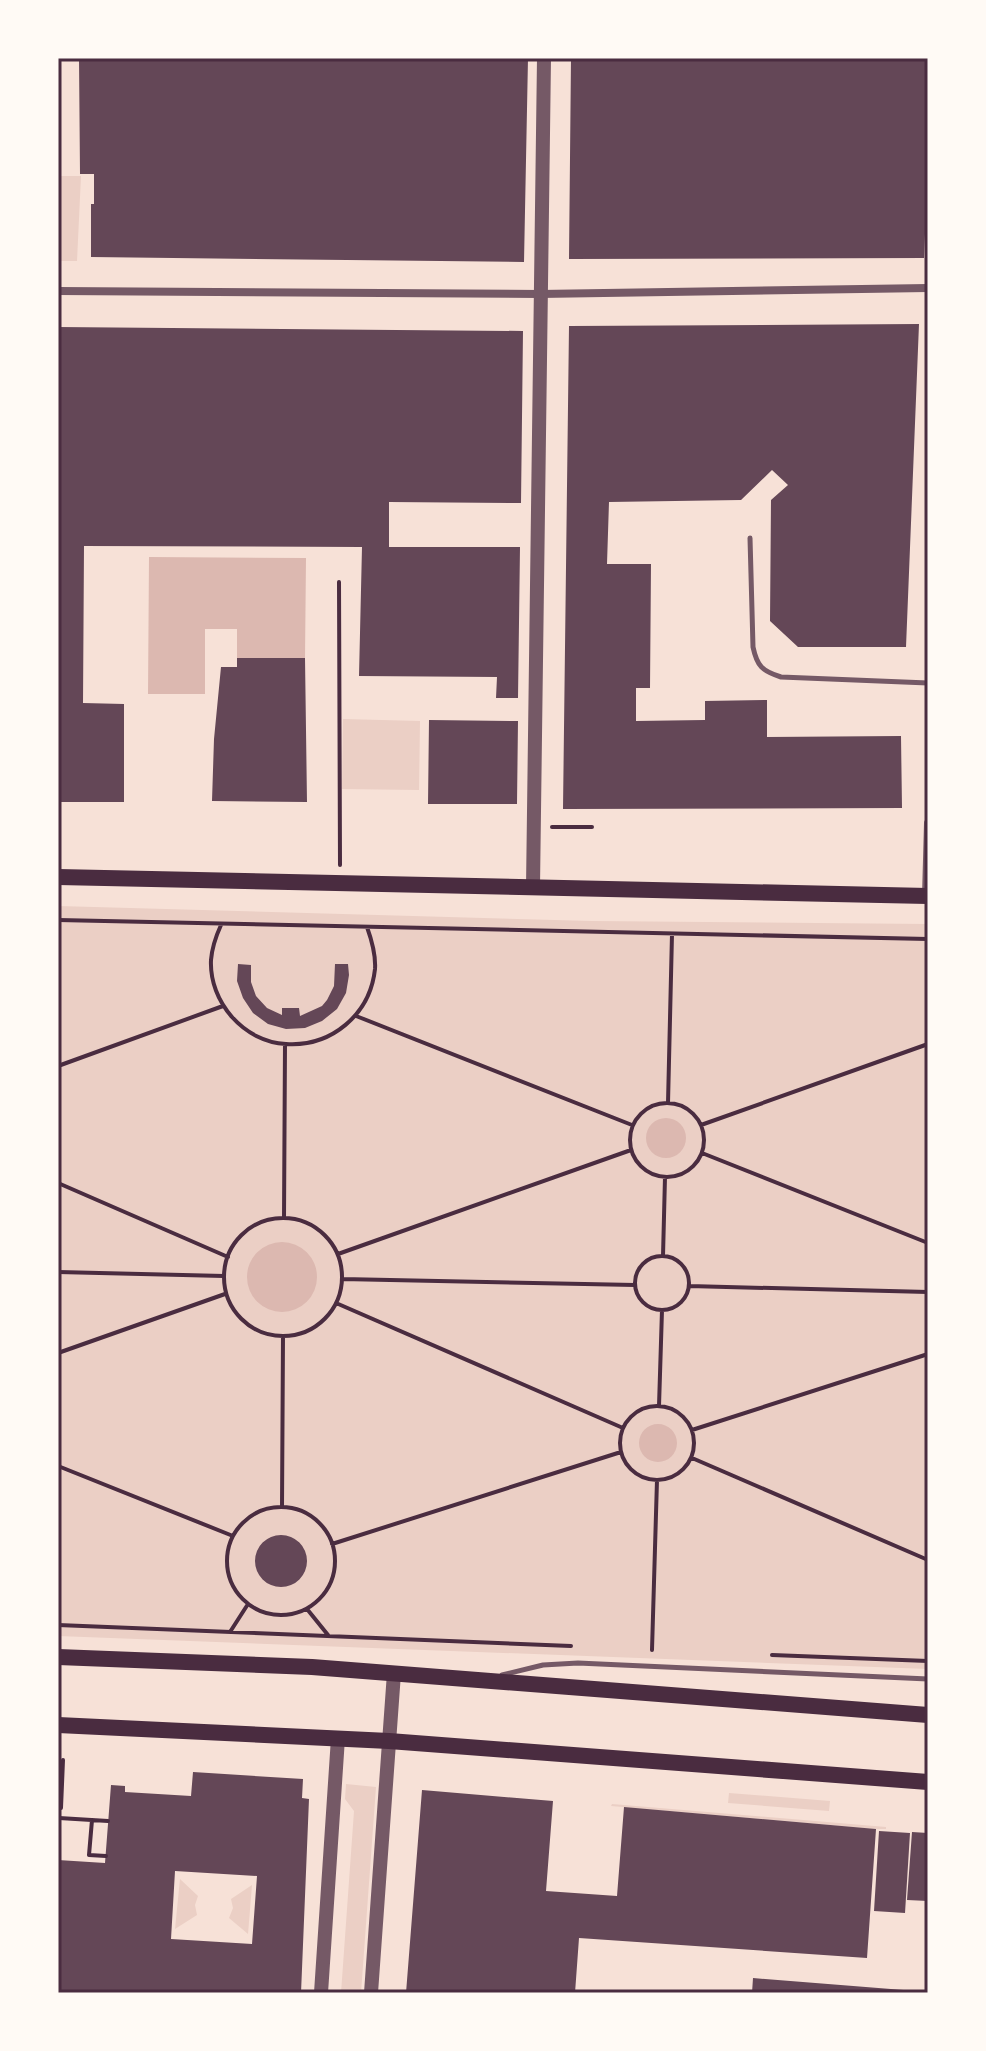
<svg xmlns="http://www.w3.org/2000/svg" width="986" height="2051" viewBox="0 0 986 2051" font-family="'Nunito Sans',sans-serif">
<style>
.green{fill:#ebcfc5}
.water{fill:#dcb8b0}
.building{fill:#644757;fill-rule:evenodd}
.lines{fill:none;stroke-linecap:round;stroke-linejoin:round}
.path{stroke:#4a2c40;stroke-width:4}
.service{stroke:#755966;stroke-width:5}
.minor{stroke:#755966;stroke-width:8}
.tertiary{stroke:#755966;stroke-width:14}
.secondary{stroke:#4a2c40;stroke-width:16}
.neatline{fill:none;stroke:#4a2c40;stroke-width:3}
</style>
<rect width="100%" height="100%" fill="#f7e1d7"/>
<path class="green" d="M58,176H81L77,261H58Z
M343,719L420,721L419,790L342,789Z
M58,906L592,921L928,924V1669L58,1636Z
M346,1784L376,1787L361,1993H341L354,1811L345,1799Z
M729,1793L830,1801L829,1811L728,1803Z
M612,1804L886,1827V1829H876L611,1806Z
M180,1879L198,1896L195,1905L197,1915L175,1929Z
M252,1885L248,1934L229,1918L233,1908L231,1899Z"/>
<path class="water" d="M149,557L306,558L305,658H237V629H205V694H148Z
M646 1138a20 20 0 1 1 40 0a20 20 0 1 1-40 0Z
M247 1277a35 35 0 1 1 70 0a35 35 0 1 1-70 0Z
M639 1443a19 19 0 1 1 38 0a19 19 0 1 1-38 0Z"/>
<path class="building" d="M79,58H528L524,262L91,257V204H94V174H80Z
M571,58H928V162L924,258L569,259Z
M919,324L906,647H798L770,621L771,500L788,485L772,470L741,500L609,502L607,564H651L650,688H636V721L705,720V701L767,700V737L901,736L902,808L563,809L569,326Z
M58,327L523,331L521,503L389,502V547H520L518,698H496L497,677L359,676L362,547L84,546L83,703L124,704V802H58Z
M237,658H305L307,802L212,801L214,739L221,667H237Z
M429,720L518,721L517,804H428Z
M238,964L251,965V982L256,996L267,1008L282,1015V1008H299L300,1016L322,1006L327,1000L334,986L335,964H348L349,975L346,993L337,1009L322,1021L305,1028L286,1029L268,1024L253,1013L243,998L237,981Z
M255 1561a26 26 0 1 1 52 0a26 26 0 1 1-52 0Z
M193,1772L303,1779L302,1798L309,1799L301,1993H58V1860L105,1863L111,1785L125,1786V1792L191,1796ZM175,1871L257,1876L252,1944L171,1939Z
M422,1790L553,1801L546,1891L617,1896L624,1807L876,1829L867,1958L579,1938L575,1993H406Z
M879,1831L910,1833L905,1913L874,1911Z
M912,1832L928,1833V1901L907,1900Z
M753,1978L916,1991V1993H752Z"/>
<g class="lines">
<path class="path" d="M339,582L340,865
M552,827H592
M58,920L928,939
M221,925C216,936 212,948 211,960C209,1002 244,1042 286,1044C331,1047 370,1015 375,969C376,955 372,941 367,927
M356,1016L632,1125
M58,1066L223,1006
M630 1140a37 37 0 1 1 74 0a37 37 0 1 1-74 0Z
M668,1103L672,934
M701,1125L928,1044
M702,1153L928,1243
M58,1183L228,1257
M284,1218L285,1044
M224 1277a59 59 0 1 1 118 0a59 59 0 1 1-118 0Z
M338,1254L631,1150
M663,1256L665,1177
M635 1283a27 27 0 1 1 54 0a27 27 0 1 1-54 0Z
M58,1272L224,1276
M342,1279L635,1285
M689,1286L928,1292
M336,1303L623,1428
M58,1353L225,1294
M620 1443a37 37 0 1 1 74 0a37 37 0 1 1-74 0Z
M659,1406L662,1310
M692,1430L928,1354
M692,1458L928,1560
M58,1466L233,1536
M282,1507L283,1336
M227 1561a54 54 0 1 1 108 0a54 54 0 1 1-108 0Z
M332,1544L621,1452
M307,1609L328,1635
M58,1625L571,1646
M230,1632L248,1604
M652,1650L657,1480
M772,1655L928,1661
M61,1808L63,1760
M59,1818L108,1821
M92,1820L89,1855L106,1856"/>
<path class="service" d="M750,538L753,647C757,666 762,671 781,677L928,683
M502,1675L543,1665L578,1663L928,1679"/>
<path class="minor" d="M58,291L540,294L928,288
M926,896L928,823"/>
<path class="tertiary" d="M533,887L544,58
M321,1993L338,1738
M371,1993L394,1673"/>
<path class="secondary" d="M58,877L928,896
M58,1657L312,1667L928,1715
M58,1725L389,1741L928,1782"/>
</g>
<rect width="986" height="2051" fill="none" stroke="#fffaf5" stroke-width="120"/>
<rect x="60" y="60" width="866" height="1931" class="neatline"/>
</svg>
